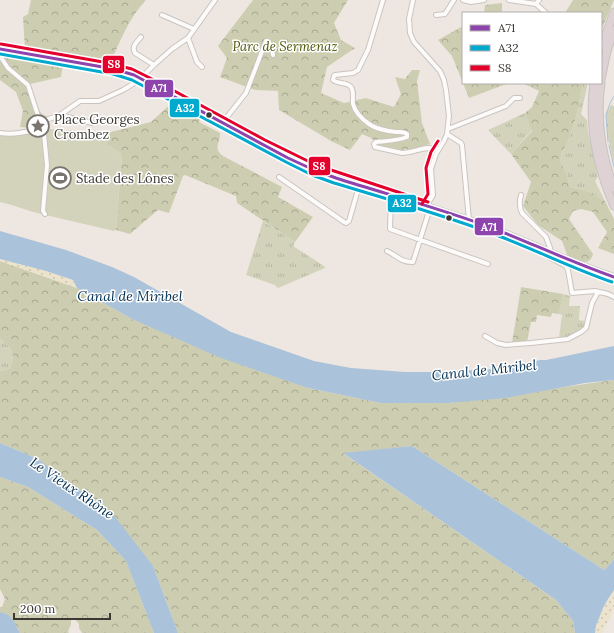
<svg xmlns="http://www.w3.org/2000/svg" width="614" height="633" viewBox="0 0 614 633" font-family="Lora,serif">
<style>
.grass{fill:url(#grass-tufts)}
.forest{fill:url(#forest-crowns)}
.sand{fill:url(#sand-dots)}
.pitch{fill:#d2d3ba}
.water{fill:#abc3da}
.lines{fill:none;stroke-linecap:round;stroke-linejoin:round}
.stream{stroke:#abc3da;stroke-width:1}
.street-casing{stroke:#cac4c0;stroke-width:6}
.primary-casing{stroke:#c6c3c0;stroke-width:8}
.highway-casing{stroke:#c6c3c0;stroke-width:9}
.street{stroke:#fcfbfa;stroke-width:4}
.primary{stroke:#ebe2e4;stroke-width:6}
.highway{stroke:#dfd2d4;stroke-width:7}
.bus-1-casing{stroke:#fff;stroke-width:6}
.bus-2-casing{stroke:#fff;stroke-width:6}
.bus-3-casing{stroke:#fff;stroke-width:6}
.bus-1{stroke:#8e44ad;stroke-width:3}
.bus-2{stroke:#00a9ce;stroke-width:3}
.bus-3{stroke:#e4002b;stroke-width:3}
.bus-dot{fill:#3b3732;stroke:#fff;stroke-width:1.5}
.labels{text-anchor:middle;stroke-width:3;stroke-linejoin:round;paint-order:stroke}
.park-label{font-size:13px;font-style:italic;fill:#4f5707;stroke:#fff}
.poi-label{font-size:13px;fill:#3b3732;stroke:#fff;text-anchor:start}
.water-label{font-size:14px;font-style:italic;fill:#022f51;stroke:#fff}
.line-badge{stroke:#fff;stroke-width:1.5}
.badge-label{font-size:11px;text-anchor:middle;font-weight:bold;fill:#fff}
</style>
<defs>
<pattern id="grass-tufts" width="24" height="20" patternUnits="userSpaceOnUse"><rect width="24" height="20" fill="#d2d3ba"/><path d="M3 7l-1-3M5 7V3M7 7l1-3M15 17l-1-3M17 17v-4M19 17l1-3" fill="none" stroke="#b5b6a0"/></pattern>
<pattern id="forest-crowns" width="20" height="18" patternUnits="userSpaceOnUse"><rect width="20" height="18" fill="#cdceb1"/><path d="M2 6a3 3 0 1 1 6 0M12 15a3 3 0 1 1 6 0" fill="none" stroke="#a8a891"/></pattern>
<pattern id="sand-dots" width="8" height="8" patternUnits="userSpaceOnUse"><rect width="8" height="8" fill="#ece3cc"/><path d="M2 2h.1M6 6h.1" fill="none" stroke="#cbc3b0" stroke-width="1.8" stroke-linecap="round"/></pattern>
</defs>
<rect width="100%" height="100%" fill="#eee7e1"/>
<path class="grass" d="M583,83H588L581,114L587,120L588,131L598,177L595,181L605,201L590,192L570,187L566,173L560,161L562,151L567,144L570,136L576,117Z
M611,105L614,106V163L608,138L606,113Z
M525,113L532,130L511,154L488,130Z
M263,221L295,242L293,246L324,266L325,268L278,288L275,285L246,275Z
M563,294L570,296L569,306H580L579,320L585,321L586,325C581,333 569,338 559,338L562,315L559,314Z
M0,339C12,347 16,354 10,368L6,370L0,371Z"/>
<path class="forest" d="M31,0H146C129,18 120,41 110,64L27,51L25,49L23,17L28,14Z
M253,0H348L334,23L341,40L355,48L327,67L321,93L344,103L366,98L394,107L401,94L395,77L405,79L412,70H420L417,81L422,123L430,144L412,149L400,150L379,145L371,138L362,134L350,150L331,141L279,110L278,91L255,90L220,77L227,58L218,46Z
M573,0H614L601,31V13H565Z
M502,3V13H484L485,5Z
M463,26V83L452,56L438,40Z
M6,53L63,64L61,77L30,84C33,92 36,107 41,113C43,116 47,116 50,117L35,120L33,125L30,128L20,127L23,111L16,92L0,80V58H3Z
M463,83H509L469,98Z
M522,83H583L576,117L570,136L567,144L562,151L560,161L566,173L570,187L590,192L605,201L614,219V254L598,248L607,232L593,212L581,209L573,211L569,219L593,254C590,267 577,261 568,257L562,241L538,225L523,206L531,182L511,154L532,131L525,113L532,107L539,91Z
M174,101L202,116L199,122L220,133C221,143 212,148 223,156L282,187L278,197L313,217L295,242L237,203L236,196L185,175L183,176L169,213L158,210L130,234L116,230L122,154L107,145V133L151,122Z
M0,261L77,288L132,319L308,388L381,403H448L614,380V559L611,563L604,570L412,446L344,454L556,600L573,621L575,633H178L153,566L38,459L0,443V371L6,370L10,368C16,354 12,347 0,339Z
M521,287L563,294L559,314L552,313L551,317L537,315L536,322H531L527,342L512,343Z
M0,477L28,487L97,530L126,561L154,633H82L79,628V624L74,618L71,620V624L68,632L69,633H20C14,622 13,616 0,612V607H2L5,599L0,589Z"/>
<path class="sand" d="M0,259L46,271L73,280L77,288L0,261Z
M614,590V609L602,633H595C598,618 605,603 614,590Z"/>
<path class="pitch" d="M48,129L107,133V145L122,154L116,230L114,231L33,212L12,205L0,202V134L14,135Z"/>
<path class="water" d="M0,231L66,250L112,267L134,277L231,332L314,361L351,368L405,372H435L495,369L540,360H546L614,346V380L585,383L506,398L448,403H381L308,388L221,358L132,319L77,288L73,280L46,271L0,259Z
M0,443L38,459L116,518L153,566L178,633H154L126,561L97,530L28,487L0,477Z
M412,446L604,570L611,563L614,559V590L608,599L603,608L596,626L595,633H575L573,621L556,600L343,453Z
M0,612C13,615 14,622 20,633H0Z"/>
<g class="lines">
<path class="stream" d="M608,142L606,115L610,103L614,96
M609,145L614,167"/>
<g class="street-casing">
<path id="street" d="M383,0L368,50L358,70L353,73L335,75L334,76L333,80C338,84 345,82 350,86C355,90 352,99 353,104C355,112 362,119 369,124C376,129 387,131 396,132C400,132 404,131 407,134V137C397,141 386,141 376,142L374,144L375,147L402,153C414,153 426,145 438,149
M413,0L409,19L410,33L414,42L440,71L444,80L446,90L449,116L447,134L444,141L436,154L431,169L433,195L426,207
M463,0L471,2L484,0
M509,0L536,4L539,0
M536,4L546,13
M162,15L194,29
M436,15L445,14L454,0
M141,37C137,42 131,46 135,53L154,65
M188,38L197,62L202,67
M0,56L8,68L28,85L44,134L47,165L43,211L45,214
M141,78L154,65L172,49L188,38L215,0
M60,115L92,123
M40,121L46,120L60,115L80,101H99L123,90L133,84L139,77
M223,122L246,93L266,41L269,42L272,49L273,55
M448,129L506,106L514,98H520
M29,131L40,121
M0,133C6,134 13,134 19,133C28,132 36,128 44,135
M447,134L461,143L462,145L469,220
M279,177L344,222L346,223L349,221L359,186
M521,195C519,202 519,207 522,213L546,237L550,248L548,252L551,258L566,266L568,270L572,293L595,291L608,294L614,297
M391,196L390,229L488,264
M387,251C396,255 402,263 413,262L430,208
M485,336L497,343L506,345L531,343L568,339L581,332L586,328L592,303L598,292"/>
</g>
<g class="primary-casing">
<path id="primary" d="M0,49L102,67L114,69L134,75L154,85L288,158L314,170L336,178C383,193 431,207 478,223C524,239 567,262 614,277"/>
</g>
<g class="highway-casing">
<path id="highway" d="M601,48L614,12
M601,79L607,51L614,30
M594,83C588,125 597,167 614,206
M601,83C596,119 601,154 614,188"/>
</g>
<use href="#street" class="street"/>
<use href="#primary" class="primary"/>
<use href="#highway" class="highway"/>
<g class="bus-1-casing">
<path id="bus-1" d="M0,49L114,69L134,75L288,158L314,170L336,178C389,195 443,209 495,229C535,245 574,263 614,277"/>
</g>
<g class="bus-2-casing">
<path id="bus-2" d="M0,54L113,74L132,80L286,162L312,175L334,183C387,199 440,214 491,233C532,248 571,268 612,282"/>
</g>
<g class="bus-3-casing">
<path id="bus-3" d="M1,44L103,62L132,69L156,81L265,140L316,165L428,202
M422,204L428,194L426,168L431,152L438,141"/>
</g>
<use href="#bus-1" class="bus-1"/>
<use href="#bus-2" class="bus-2"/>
<use href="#bus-3" class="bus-3"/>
</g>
<defs>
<g id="sight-ring" transform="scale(1.15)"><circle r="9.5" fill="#fff" stroke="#7a756f" stroke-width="1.5"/><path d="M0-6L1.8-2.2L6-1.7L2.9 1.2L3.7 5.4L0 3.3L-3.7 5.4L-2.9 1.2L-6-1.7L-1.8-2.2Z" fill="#7a756f"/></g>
<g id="stadium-ring" transform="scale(1.15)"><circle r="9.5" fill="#fff" stroke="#7a756f" stroke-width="1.5"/><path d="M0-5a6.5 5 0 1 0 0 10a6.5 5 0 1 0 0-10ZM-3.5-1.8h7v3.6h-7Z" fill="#7a756f"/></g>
</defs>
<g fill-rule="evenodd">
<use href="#sight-ring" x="38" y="126"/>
<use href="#stadium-ring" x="60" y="178"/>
</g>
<g class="bus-dot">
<circle cx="209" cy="115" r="3.5"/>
<circle cx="449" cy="218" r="3.5"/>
</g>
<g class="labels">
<g class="park-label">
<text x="285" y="51">Parc de Sermenaz</text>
</g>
<g class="poi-label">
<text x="54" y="124">Place Georges<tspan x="54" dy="15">Crombez</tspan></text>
<text x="76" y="183">Stade des Lônes</text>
</g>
<g class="water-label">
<text x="130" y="301">Canal de Miribel</text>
<text transform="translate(484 370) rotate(-6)" y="5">Canal de Miribel</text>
<text transform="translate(72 488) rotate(34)" y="5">Le Vieux Rhône</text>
</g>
</g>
<g class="line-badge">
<rect x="102" y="55" width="23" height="19" rx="4" fill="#e4002b"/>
<rect x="144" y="79" width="30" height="19" rx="4" fill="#8e44ad"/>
<rect x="169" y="98" width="31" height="20" rx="4" fill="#00a9ce"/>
<rect x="308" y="156" width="23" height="20" rx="4" fill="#e4002b"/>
<rect x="387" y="194" width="30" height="19" rx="4" fill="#00a9ce"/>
<rect x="474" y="217" width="30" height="19" rx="4" fill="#8e44ad"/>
</g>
<g class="badge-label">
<text x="114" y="68">S8</text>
<text x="159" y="92">A71</text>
<text x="185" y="112">A32</text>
<text x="319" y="170">S8</text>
<text x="402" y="207">A32</text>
<text x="489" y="231">A71</text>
</g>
<rect x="462" y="12" width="140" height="72" fill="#ffffff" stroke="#b1afad"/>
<rect x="470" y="25" width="20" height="6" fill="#8e44ad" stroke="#b1afad"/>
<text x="498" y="32" font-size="12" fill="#3b3732">A71</text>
<rect x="470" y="45" width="20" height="6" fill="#00a9ce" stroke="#b1afad"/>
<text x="498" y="52" font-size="12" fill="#3b3732">A32</text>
<rect x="470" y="65" width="20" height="6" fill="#e4002b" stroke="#b1afad"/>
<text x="498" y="72" font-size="12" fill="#3b3732">S8</text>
<path d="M14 613v6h96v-6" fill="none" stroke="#3b3732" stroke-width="2"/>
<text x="20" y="613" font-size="12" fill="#3b3732" stroke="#ffffff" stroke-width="3" paint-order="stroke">200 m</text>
</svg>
